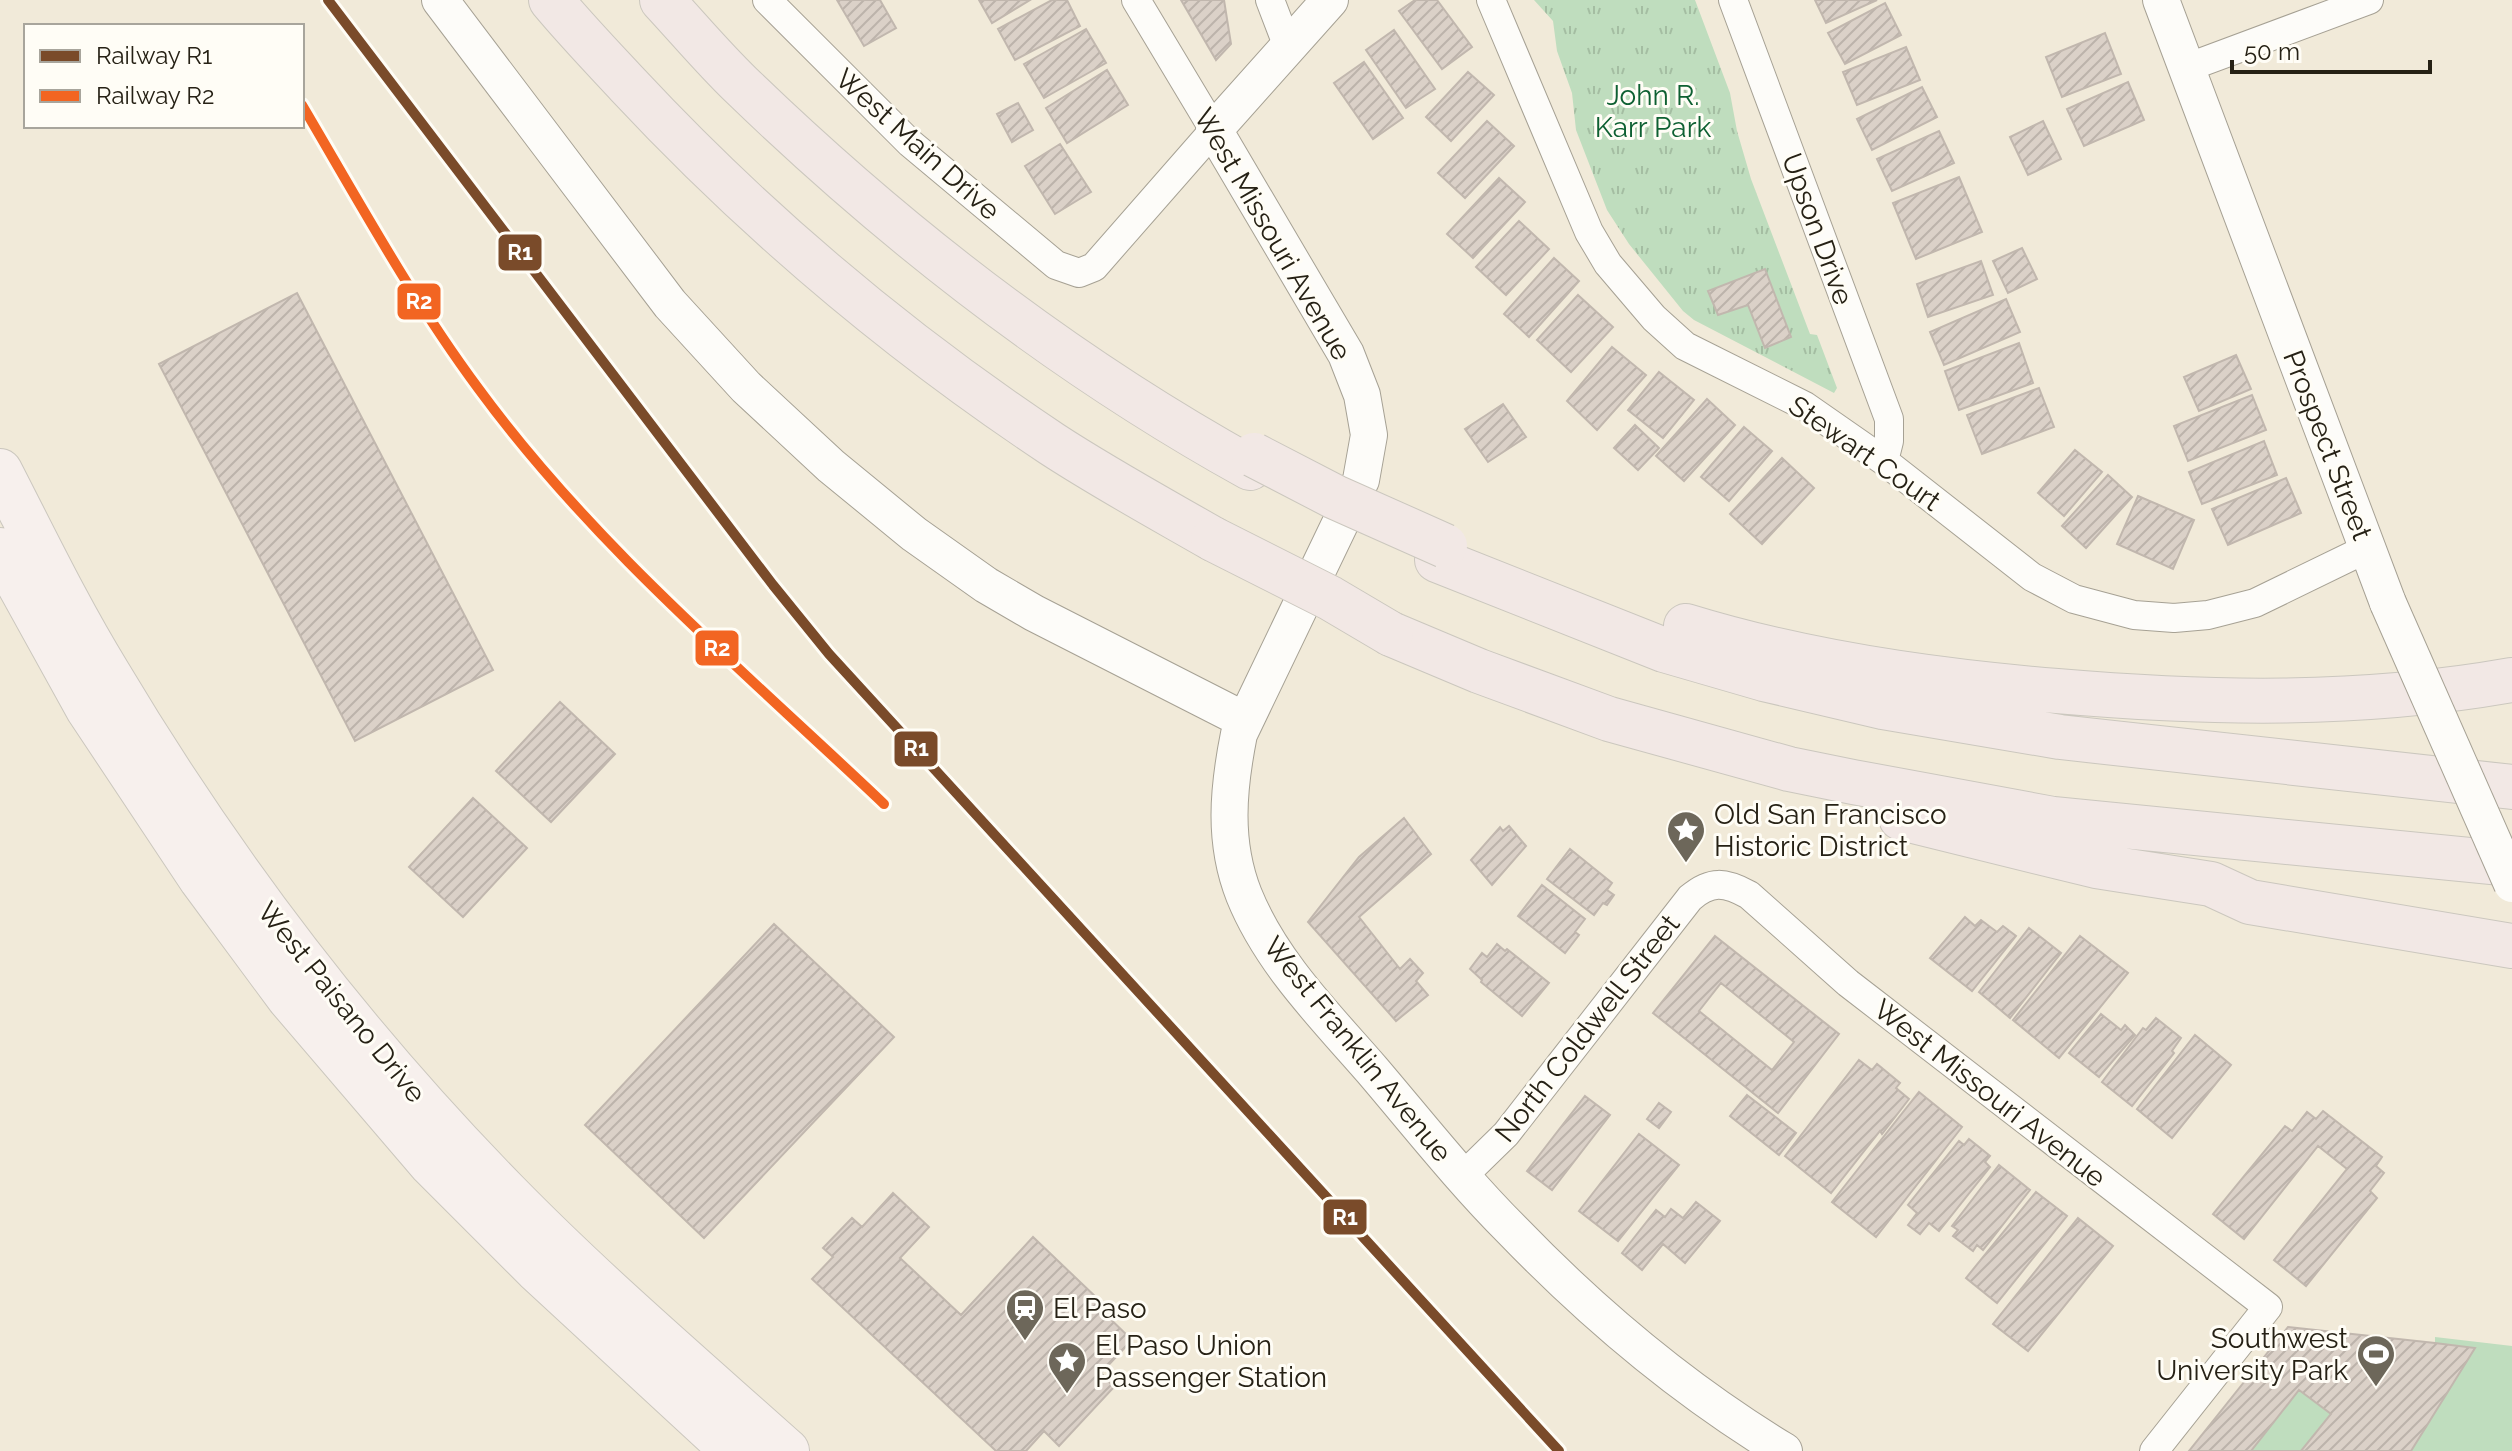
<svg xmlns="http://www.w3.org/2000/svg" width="2512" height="1451" viewBox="0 0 2512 1451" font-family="Raleway,sans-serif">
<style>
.green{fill:#bfddbe}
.park{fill:url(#park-tufts)}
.building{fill:url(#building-hatch);stroke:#c1b7ae;stroke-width:2;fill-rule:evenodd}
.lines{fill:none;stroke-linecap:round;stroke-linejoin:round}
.minor-casing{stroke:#a6a194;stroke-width:30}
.tertiary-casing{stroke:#a6a194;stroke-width:38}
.primary-casing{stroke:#cbc7be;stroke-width:46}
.motorway-casing{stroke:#cbc7be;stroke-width:46}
.minor{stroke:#fdfcf9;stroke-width:28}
.tertiary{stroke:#fdfcf9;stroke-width:36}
.primary{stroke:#f7f0ed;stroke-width:44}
.motorway{stroke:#f2e8e5;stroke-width:44}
.tertiary-bridge-casing{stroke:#a6a194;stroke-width:38;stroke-linecap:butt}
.motorway-bridge-casing{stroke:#cbc7be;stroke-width:46;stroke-linecap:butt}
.tertiary-bridge{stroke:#fdfcf9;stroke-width:36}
.motorway-bridge{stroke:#f2e8e5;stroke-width:44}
.rail-1-casing{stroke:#fffdf6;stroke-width:16}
.rail-2-casing{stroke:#fffdf6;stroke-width:16}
.rail-1{stroke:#7a4b2a;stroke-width:10}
.rail-2{stroke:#f26522;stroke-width:10}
.labels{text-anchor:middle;stroke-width:6;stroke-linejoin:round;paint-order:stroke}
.park-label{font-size:28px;fill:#0e6032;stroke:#fffdf6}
.street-label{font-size:28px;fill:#262115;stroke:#fffdf6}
.poi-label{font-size:28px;fill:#262115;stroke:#fffdf6;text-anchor:start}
.line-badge{stroke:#fffdf6;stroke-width:3}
.badge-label{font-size:22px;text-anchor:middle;font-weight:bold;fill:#fff}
</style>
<defs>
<pattern id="park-tufts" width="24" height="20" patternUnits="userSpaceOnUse" patternTransform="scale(2)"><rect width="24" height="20" fill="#bfddbe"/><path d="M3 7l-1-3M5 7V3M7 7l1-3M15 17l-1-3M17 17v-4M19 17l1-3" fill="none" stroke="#a4bda2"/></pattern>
<pattern id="building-hatch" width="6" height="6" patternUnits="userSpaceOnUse" patternTransform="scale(2)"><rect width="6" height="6" fill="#dbd1c8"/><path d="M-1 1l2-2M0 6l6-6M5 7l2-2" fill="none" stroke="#bcb3ab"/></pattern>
</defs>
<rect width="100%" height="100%" fill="#f1ead9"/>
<path class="green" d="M2288,1327L2435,1343V1337L2512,1346V1451H2189Z"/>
<path class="park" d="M1534,0H1695L1730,93L1737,131L1751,179L1810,334L1817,335L1837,388L1834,393L1694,320L1683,311L1629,244L1607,210L1576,130L1572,93L1557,51L1553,21Z"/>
<path class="building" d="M837,0H880L896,28L864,46Z
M979,0H1030L992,23Z
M1052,0H1067L1080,26L1015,60L998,29Z
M1181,0H1224L1231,44L1216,60Z
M1415,0H1437L1472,47L1442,69L1399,11Z
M1815,0H1877L1826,23Z
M1885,3L1901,35L1845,64L1828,33Z
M1086,29L1106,63L1044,98L1024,64Z
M1394,30L1435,89L1406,108L1366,50Z
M2105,33L2121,74L2062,97L2046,57Z
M1906,47L1920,80L1857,105L1843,72Z
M1364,62L1403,118L1373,139L1334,83Z
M1107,70L1128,105L1067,143L1046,108Z
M1468,72L1494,95L1451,141L1426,117Z
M2128,82L2144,120L2084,146L2067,109Z
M1922,87L1937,117L1872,150L1857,119Z
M1018,103L1033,130L1012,142L997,114Z
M1487,121L1514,146L1465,198L1438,173Z
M2043,121L2061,159L2028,175L2010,137Z
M1939,131L1954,163L1892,191L1877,159Z
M1060,144L1091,192L1055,214L1025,166Z
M1959,177L1982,232L1916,259L1893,203Z
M1499,178L1525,202L1473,258L1447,234Z
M1519,221L1549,249L1506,295L1476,267Z
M2022,248L2037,279L2008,293L1993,261Z
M1554,258L1579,281L1529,337L1504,314Z
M1981,261L1993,295L1928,317L1917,284Z
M1765,269L1791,337L1765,348L1748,305L1718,315L1708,291Z
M297,293L493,670L355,741L159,364Z
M1578,295L1613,327L1571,372L1537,340Z
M2006,299L2020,332L1944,365L1930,332Z
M2019,343L2033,383L1959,410L1945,371Z
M1612,347L1646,375L1597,430L1567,401Z
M2236,355L2251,389L2199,411L2184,377Z
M1659,372L1694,400L1663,438L1628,410Z
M2039,388L2054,427L1982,454L1967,415Z
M2252,395L2266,430L2188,461L2174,426Z
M1707,399L1735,425L1684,481L1656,456Z
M1503,404L1526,437L1488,462L1465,429Z
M1635,425L1659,448L1638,470L1614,448Z
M1744,427L1772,451L1729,501L1701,477Z
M2264,441L2277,475L2202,504L2189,472Z
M2075,450L2102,472L2064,516L2038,493Z
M1782,458L1814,488L1762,544L1730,514Z
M2108,475L2132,497L2086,548L2062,526Z
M2286,478L2301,513L2228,545L2212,509Z
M2138,496L2194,520L2173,569L2117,544Z
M560,702L615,754L551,822L496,771Z
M473,798L527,848L463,917L409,867Z
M1404,818L1431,854L1359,917L1400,969L1410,959L1423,973L1416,981L1428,995L1396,1021L1308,922L1359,857Z
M1509,826L1526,846L1492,885L1471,860L1500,827L1503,831Z
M1570,849L1612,883L1607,890L1614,895L1607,905L1603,903L1594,915L1547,879Z
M1542,885L1585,919L1575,932L1579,935L1565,953L1518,916Z
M1965,917L1975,926L1981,920L1997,932L2003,926L2016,936L1972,991L1930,958Z
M774,924L894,1037L704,1238L585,1125Z
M2029,928L2061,953L2010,1018L1979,992Z
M1715,936L1839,1034L1778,1113L1653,1013ZM1721,983L1794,1042L1772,1070L1699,1011Z
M2080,936L2128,973L2059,1058L2013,1020Z
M1497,944L1505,951L1507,949L1549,983L1522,1016L1481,982L1482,980L1470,969L1482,953L1487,957Z
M2101,1014L2121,1030L2125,1025L2135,1035L2099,1077L2069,1053Z
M2156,1018L2181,1038L2172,1051L2174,1053L2132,1106L2102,1082L2143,1028L2146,1030Z
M2195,1035L2231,1065L2172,1138L2137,1109Z
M1859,1060L1872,1070L1877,1064L1900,1083L1896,1088L1909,1099L1882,1134L1880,1131L1831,1193L1785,1156Z
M1919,1092L1962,1127L1876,1237L1832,1202Z
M1747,1095L1796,1133L1779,1155L1730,1116Z
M1585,1096L1610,1115L1552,1190L1527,1171Z
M1659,1103L1671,1112L1659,1128L1647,1119Z
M2323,1111L2382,1157L2376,1166L2384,1173L2370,1191L2377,1198L2306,1286L2274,1260L2347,1169L2318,1146L2244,1239L2213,1214L2285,1126L2292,1131L2307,1112L2316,1119Z
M1639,1134L1679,1165L1618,1241L1579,1211Z
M1969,1139L1990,1156L1985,1162L1990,1167L1939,1231L1929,1223L1920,1234L1908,1225L1917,1213L1908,1205L1959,1141L1964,1145Z
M1999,1165L2030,1190L1983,1250L1977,1245L1973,1251L1953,1236L1958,1230L1952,1226Z
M2036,1192L2067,1216L1997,1303L1966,1278Z
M893,1193L929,1227L900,1258L961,1315L1033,1237L1100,1301L1097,1306L1132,1340L1101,1373L1114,1387L1059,1446L1044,1431L1026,1451H996L812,1279L833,1257L823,1248L852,1218L862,1227Z
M1696,1202L1720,1221L1685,1263L1663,1244L1642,1270L1622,1253L1656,1210L1665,1217L1671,1209L1683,1218Z
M2078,1218L2113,1246L2028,1351L1993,1324Z
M2288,1327L2435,1343L2475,1348L2411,1451H2189Z
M2299,1390L2331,1414L2301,1451H2251Z"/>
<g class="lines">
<g class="minor-casing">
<path id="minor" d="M767,0L910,143L1056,265L1079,273L1094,267L1214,130L1136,0
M1270,0L1288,47
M1491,0L1589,232L1608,264L1654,318L1685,346L1805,406L1884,461L2032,577L2074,599L2134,615L2174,618L2208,615L2255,603L2366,549
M1733,0L1889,419V441L1884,461
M2186,68L2369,0
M1463,1176L1506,1134L1690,898C1711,880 1725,882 1749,895L1848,983L2268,1307L2154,1451"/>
</g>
<g class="tertiary-casing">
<path id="tertiary" d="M440,0L670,304L746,387L831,466L914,534L986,585L1034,613L1244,720
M1330,0L1214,130L1346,354L1362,395L1369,435L1361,480L1239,734C1228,789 1223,842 1244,895C1271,962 1325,1016 1372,1070C1418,1124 1462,1180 1512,1230C1593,1314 1685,1391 1784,1451
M2161,0L2388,603"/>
</g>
<g class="primary-casing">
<path id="primary" d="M0,471C35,539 68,608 108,673C220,861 353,1036 506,1192C595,1283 692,1366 787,1451
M0,550L88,709L201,879L289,998L431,1164L536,1269L733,1451"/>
</g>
<g class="motorway-casing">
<path id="motorway" d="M551,0C576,30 602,57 628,85C755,221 897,341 1052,444C1104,478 1159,508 1213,539
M662,0C688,28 713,58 741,85C894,233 1064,365 1250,468
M1437,560L1664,650L1764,679L1883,707L2060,737L2512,787
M1686,626C1806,663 1933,681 2057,691C2210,704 2360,707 2512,680
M1391,634L1479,671L1609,719L1789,769L1853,782L2053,819L2512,864
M1901,818L2096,866L2211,884L2250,902L2512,946"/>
</g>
<use href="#minor" class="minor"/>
<use href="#tertiary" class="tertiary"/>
<use href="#primary" class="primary"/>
<use href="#motorway" class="motorway"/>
<g class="tertiary-bridge-casing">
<path id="tertiary-bridge" d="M2388,603L2512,884"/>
</g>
<g class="motorway-bridge-casing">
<path id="motorway-bridge" d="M1254,455L1335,497L1445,546
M1213,539L1330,598L1391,634"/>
</g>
<use href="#tertiary-bridge" class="tertiary-bridge"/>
<use href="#motorway-bridge" class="motorway-bridge"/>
<g class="rail-1-casing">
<path id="rail-1" d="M328,0L773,585L829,654L1559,1451"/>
</g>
<g class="rail-2-casing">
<path id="rail-2" d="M302,105C358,200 412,299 478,388C593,545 744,671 884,804"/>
</g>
<use href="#rail-1" class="rail-1"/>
<use href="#rail-2" class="rail-2"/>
</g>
<defs>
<g id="sight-pin" transform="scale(2)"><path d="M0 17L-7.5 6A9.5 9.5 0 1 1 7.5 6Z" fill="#6d675a" stroke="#fffdf6"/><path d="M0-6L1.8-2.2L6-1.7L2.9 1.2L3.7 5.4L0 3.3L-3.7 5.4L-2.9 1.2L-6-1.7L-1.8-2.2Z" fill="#fff"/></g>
<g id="station-pin" transform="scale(2)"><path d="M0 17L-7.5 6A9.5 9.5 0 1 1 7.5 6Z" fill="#6d675a" stroke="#fffdf6"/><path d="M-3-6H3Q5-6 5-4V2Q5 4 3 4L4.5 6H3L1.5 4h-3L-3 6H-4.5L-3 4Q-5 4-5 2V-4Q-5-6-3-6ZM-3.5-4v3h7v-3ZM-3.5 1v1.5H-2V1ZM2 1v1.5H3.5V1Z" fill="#fff"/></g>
<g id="stadium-pin" transform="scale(2)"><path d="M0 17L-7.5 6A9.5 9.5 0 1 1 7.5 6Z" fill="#6d675a" stroke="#fffdf6"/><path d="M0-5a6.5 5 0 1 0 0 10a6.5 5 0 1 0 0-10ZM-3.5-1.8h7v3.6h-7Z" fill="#fff"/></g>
</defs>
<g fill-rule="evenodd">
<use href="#sight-pin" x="1686" y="830"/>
<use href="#station-pin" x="1025" y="1308"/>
<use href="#stadium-pin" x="2376" y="1354"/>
<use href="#sight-pin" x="1067" y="1361"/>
</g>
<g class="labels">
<g class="park-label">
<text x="1653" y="105">John R.<tspan x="1653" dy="32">Karr Park</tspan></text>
</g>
<g class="street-label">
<text transform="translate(918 144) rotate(42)" y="10">West Main Drive</text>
<text transform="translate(1818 229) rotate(70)" y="10">Upson Drive</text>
<text transform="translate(1273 234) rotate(60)" y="10">West Missouri Avenue</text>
<text transform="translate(2328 445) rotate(69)" y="10">Prospect Street</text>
<text transform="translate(1865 453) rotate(35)" y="10">Stewart Court</text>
<text transform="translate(342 1002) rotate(51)" y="10">West Paisano Drive</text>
<text transform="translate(1587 1028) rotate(-52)" y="10">North Coldwell Street</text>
<text transform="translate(1358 1049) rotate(51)" y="10">West Franklin Avenue</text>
<text transform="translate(1990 1093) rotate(38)" y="10">West Missouri Avenue</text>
</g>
<g class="poi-label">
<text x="1714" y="824">Old San Francisco<tspan x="1714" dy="32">Historic District</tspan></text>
<text x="1053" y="1318">El Paso</text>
<text x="2348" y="1348" text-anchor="end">Southwest<tspan x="2348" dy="32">University Park</tspan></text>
<text x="1095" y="1355">El Paso Union<tspan x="1095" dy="32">Passenger Station</tspan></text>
</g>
</g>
<g class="line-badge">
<rect x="497" y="233" width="46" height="39" rx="8" fill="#7a4b2a"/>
<rect x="396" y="282" width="46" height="39" rx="8" fill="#f26522"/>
<rect x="694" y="629" width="46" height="38" rx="8" fill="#f26522"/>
<rect x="893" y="730" width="46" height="38" rx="8" fill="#7a4b2a"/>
<rect x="1322" y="1198" width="46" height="38" rx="8" fill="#7a4b2a"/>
</g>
<g class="badge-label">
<text x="520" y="260">R1</text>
<text x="419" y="309">R2</text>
<text x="717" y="656">R2</text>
<text x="916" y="756">R1</text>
<text x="1345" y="1225">R1</text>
</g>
<rect x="24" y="24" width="280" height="104" fill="#fffdf6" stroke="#a8a59c" stroke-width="2"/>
<rect x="40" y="50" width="40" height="12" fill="#7a4b2a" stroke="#a8a59c" stroke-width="2"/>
<text x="96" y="64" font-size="24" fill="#262115">Railway R1</text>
<rect x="40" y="90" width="40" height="12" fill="#f26522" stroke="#a8a59c" stroke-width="2"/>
<text x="96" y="104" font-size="24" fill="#262115">Railway R2</text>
<path d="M2232 60v12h198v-12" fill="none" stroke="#262115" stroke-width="4"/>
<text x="2244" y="60" font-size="24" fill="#262115" stroke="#fffdf6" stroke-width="6" paint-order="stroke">50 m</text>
</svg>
